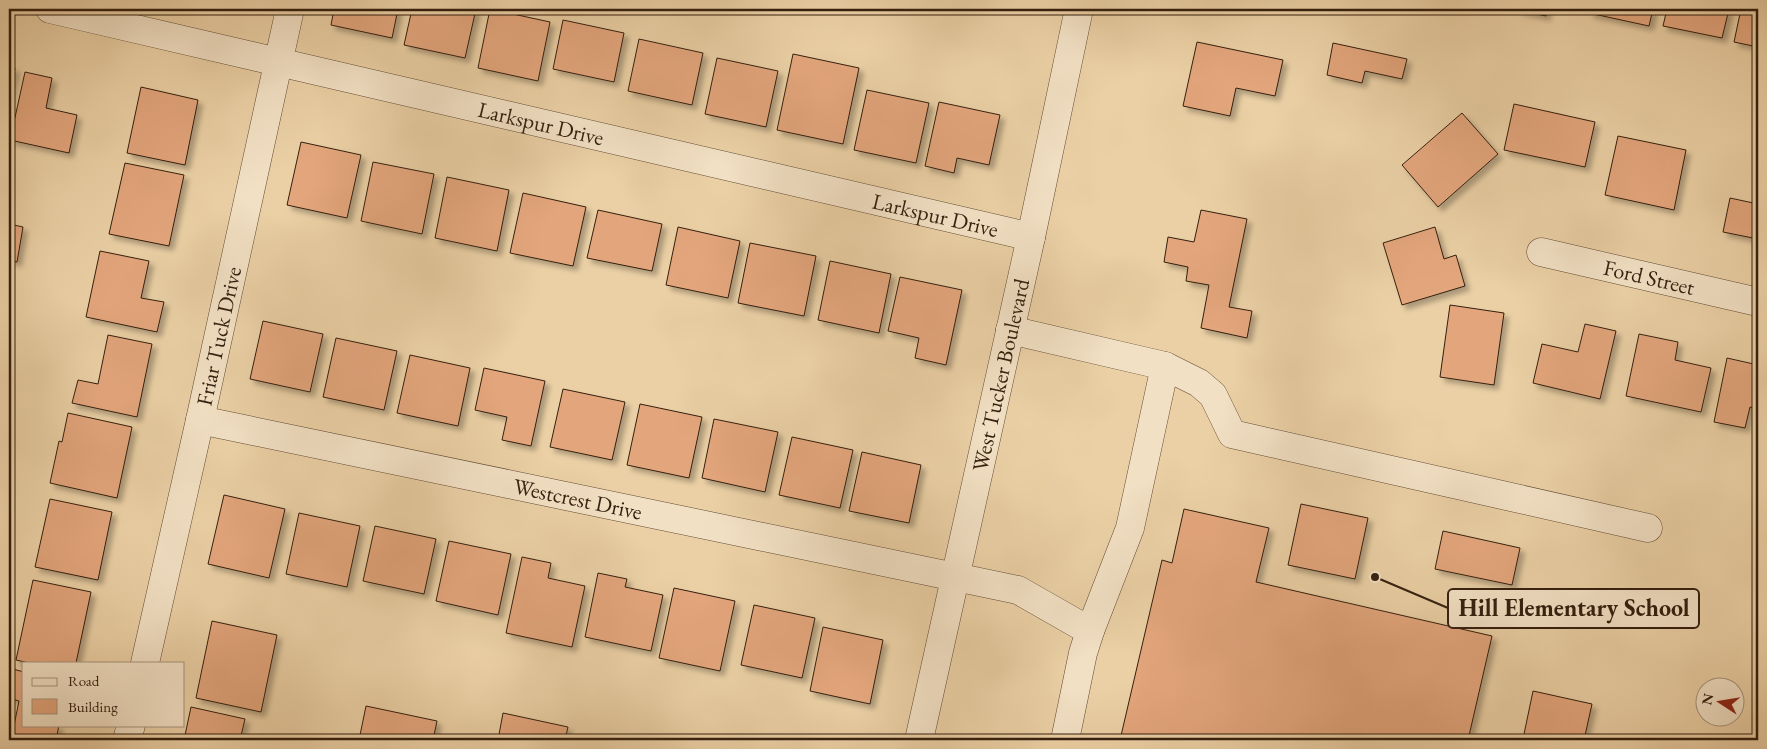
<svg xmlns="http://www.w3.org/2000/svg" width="1767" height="749" viewBox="0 0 1767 749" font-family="'EB Garamond',serif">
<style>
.building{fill:#e3a57b;stroke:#341f0f;filter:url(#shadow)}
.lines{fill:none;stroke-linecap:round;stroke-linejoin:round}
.minor-casing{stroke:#624b34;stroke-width:29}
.minor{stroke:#f2e0c4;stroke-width:28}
.labels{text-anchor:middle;stroke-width:4.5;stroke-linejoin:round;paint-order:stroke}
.street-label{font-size:22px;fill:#341f0f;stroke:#f2e0c4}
.leader{fill:none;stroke:#341f0f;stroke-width:2}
.callout-dot{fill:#341f0f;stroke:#f2e0c4;stroke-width:2}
.callout{fill:#f2e0c4;stroke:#341f0f;stroke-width:2}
.callout-label{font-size:24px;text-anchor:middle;font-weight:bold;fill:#341f0f}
</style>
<defs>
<filter id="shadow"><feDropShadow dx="4.5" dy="4.5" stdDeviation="2.5" flood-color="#0004"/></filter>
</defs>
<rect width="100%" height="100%" fill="#ebd0a5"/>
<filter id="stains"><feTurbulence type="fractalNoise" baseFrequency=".004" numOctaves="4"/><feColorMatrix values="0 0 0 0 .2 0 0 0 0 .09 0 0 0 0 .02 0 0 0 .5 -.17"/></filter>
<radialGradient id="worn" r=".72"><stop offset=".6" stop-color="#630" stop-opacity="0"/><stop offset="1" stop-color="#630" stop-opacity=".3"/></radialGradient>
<path class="building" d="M334,9H398L392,38L331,25Z
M412,9H476L465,58L404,45Z
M490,9L550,22L538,81L478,68Z
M1518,9H1547L1546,16L1518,10Z
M1590,9H1653L1649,26L1589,13Z
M1667,9H1729L1722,38L1663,26Z
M1741,9L1758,11V47L1734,42Z
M563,20L624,33L614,82L553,69Z
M639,39L703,53L692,105L628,91Z
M1197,42L1283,60L1275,96L1236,88L1230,116L1183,106Z
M1333,43L1407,59L1402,79L1365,71L1362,83L1327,75Z
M793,54L859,68L843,144L777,130Z
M717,58L778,71L766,127L705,114Z
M9,67L15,68L9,99Z
M25,72L52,78L46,108L77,115L69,153L10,140Z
M141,87L198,100L185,165L127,153Z
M867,90L929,103L916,163L854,150Z
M939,102L1000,115L989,165L957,158L954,173L925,166Z
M1514,104L1595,122L1585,167L1504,150Z
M1462,113L1498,154L1438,207L1402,165Z
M1618,136L1686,150L1674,210L1605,195Z
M301,142L361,155L347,218L287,205Z
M373,162L434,174L422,234L361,221Z
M125,163L184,175L169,246L109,234Z
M447,177L509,190L497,251L435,238Z
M523,193L586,207L573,266L510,253Z
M1730,198L1758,204V239L1723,232Z
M598,210L662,224L652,271L587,258Z
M1201,210L1247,219L1229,307L1252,311L1247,338L1201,328L1209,285L1186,281L1188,267L1164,262L1168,237L1194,242Z
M9,224L23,227L17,262L9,260Z
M678,227L740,241L728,298L666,285Z
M1435,227L1444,259L1456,255L1465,286L1402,305L1383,243Z
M750,243L816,256L804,316L738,303Z
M100,251L149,261L141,298L164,302L157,332L86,317Z
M830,261L891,274L879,333L818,320Z
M900,277L962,290L946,365L915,358L919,338L888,331Z
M1450,305L1504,313L1494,385L1440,377Z
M263,321L323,334L310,392L250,379Z
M1585,324L1616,331L1600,399L1533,383L1542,344L1578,352Z
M1639,334L1678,342L1675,360L1711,368L1701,412L1626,396Z
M108,335L152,344L137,417L72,403L78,380L98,384Z
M336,338L397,351L384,410L323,397Z
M410,355L470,368L458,426L397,413Z
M1727,358L1758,365V409L1750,407L1745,428L1714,422Z
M484,368L545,381L531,446L502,440L507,417L475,410Z
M563,389L625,402L612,460L550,447Z
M640,404L702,417L689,478L627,465Z
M68,413L132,427L117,498L50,483L59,441L62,442Z
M714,419L778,432L765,492L702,478Z
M792,437L853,450L840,508L779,495Z
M862,452L921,465L909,523L849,511Z
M224,495L285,509L269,578L208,564Z
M50,499L112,512L98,580L35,567Z
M1301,504L1368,518L1355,579L1288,565Z
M1184,509L1269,528L1256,582L1492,636L1468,740H1120L1162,560L1172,563Z
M299,513L360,526L347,587L286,574Z
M375,526L436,539L424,594L363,581Z
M1443,531L1520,548L1512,585L1435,569Z
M449,541L511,554L498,615L436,601Z
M522,557L551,563L548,578L585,586L572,647L506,633Z
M598,573L627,579L625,587L663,595L651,651L585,637Z
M33,580L91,592L76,663H29L16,660Z
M674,588L735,601L720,671L659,658Z
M754,605L815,618L802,678L741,665Z
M212,621L277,635L261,712L196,698Z
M823,627L883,640L870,704L810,691Z
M9,668L24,672V725H59L56,740H11L19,701L9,698Z
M1533,691L1592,704L1584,740L1523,739Z
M366,706L437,721L433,740H359Z
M191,707L245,719L240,740H184Z
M503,713L568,727L565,740H498Z"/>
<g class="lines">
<g class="minor-casing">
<g id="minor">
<path id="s1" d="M50,9L1031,237"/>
<path id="s2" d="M1541,252L1758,302"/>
<path d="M1010,330L1165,366L1130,528L1090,631"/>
<path d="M1165,366L1199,383L1213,395L1232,434L1648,528"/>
<path id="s3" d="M200,420L1018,590L1090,631L1083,653L1065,740"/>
<path id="s4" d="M145,663L200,420L290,9"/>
<path d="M127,740L131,725"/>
<path id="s5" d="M919,740L1031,237L1079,9"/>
</g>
</g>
<use href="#minor" class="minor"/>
</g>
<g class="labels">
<g class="street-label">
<text dy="8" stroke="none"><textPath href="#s1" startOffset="504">Larkspur Drive</textPath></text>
<text dy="8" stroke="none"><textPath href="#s1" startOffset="909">Larkspur Drive</textPath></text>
<text dy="8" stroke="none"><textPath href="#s2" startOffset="111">Ford Street</textPath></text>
<text dy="8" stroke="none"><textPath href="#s4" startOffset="335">Friar Tuck Drive</textPath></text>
<text dy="8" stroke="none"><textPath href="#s5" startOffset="374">West Tucker Boulevard</textPath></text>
<text dy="8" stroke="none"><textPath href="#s3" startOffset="386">Westcrest Drive</textPath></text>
</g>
</g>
<path class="leader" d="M1375 577L1448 608"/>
<circle class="callout-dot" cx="1375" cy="577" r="5"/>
<rect class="callout" x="1448" y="589" width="251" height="39" rx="5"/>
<g class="callout-label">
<text x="1574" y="616">Hill Elementary School</text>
</g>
<rect width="1767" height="749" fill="none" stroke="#ebd0a5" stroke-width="30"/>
<rect x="10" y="10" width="1747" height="729" fill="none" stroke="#341f0f" stroke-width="2.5"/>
<rect x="15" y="15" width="1737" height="719" fill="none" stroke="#341f0f"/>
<rect x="22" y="662" width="162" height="65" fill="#f2e0c4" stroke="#a6937c"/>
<rect x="32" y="678" width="25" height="8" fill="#f2e0c4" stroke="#a6937c"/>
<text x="68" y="686" font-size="15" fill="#341f0f">Road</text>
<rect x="32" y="699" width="25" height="15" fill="#e3a57b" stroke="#a6937c"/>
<text x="68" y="712" font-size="15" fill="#341f0f">Building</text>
<g transform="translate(1720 702) rotate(282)"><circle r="24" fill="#f2e0c4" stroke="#a6937c"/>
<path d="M0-4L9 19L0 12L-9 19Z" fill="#8f2418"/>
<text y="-8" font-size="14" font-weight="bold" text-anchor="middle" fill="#341f0f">N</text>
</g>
<rect width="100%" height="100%" filter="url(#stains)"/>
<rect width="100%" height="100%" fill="url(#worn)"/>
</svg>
